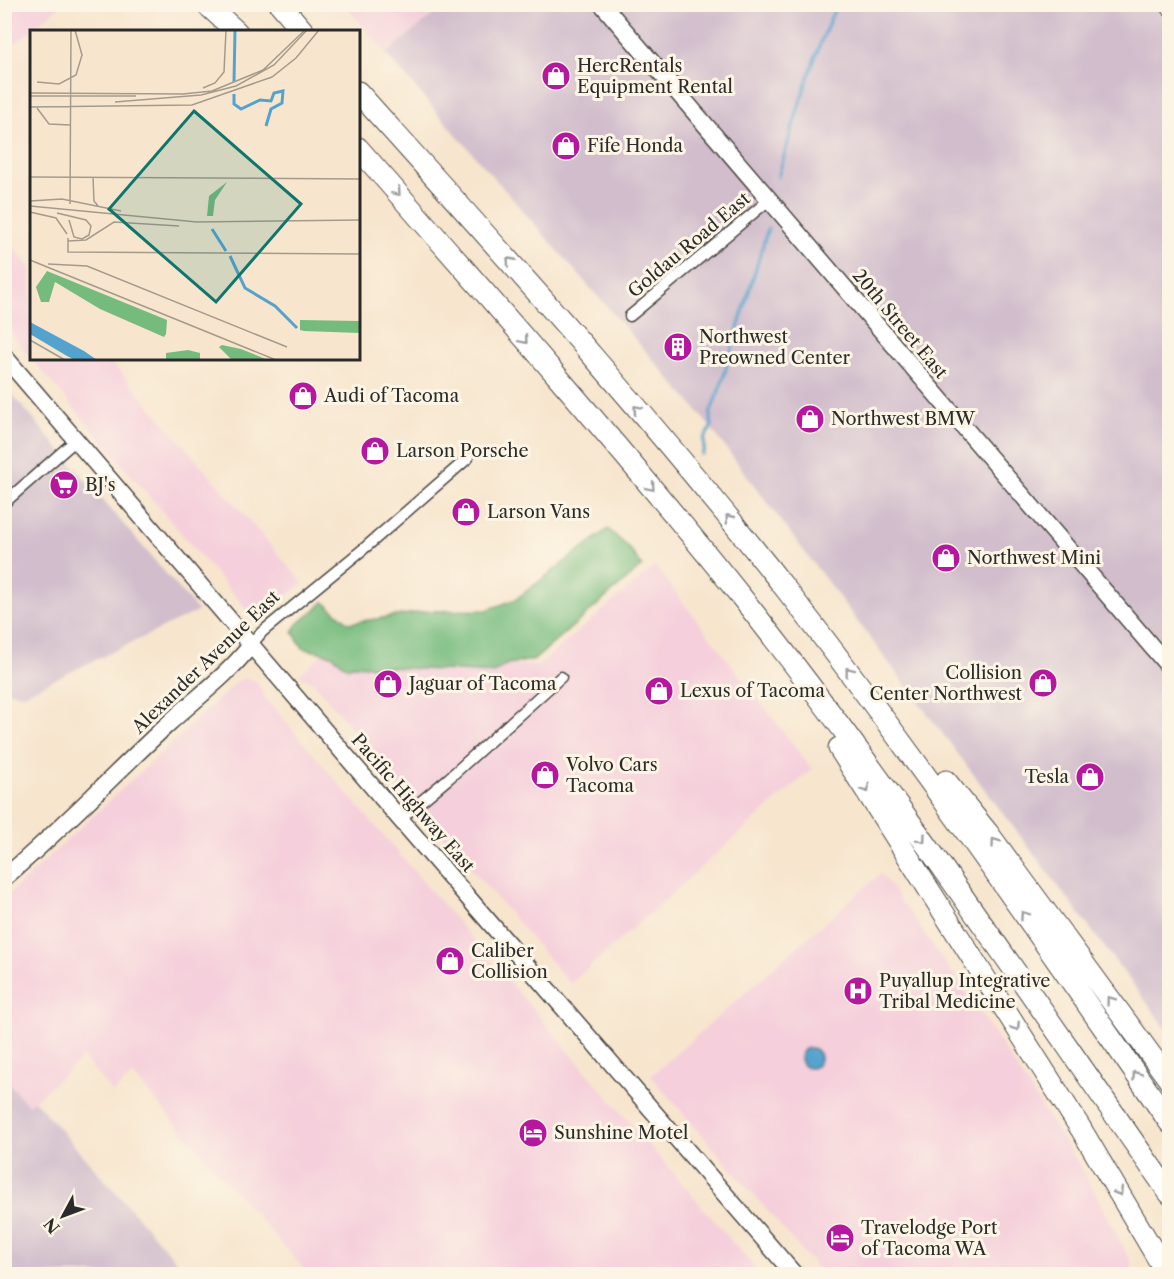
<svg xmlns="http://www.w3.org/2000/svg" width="1174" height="1279" viewBox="0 0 1174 1279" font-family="'Libre Caslon Text',serif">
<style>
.built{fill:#f5cfdb}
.industrial{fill:#d1bdcc}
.forest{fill:#76bb7e;stroke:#507354;stroke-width:1.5}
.water{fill:#54a3ce;stroke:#40677c;stroke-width:1.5}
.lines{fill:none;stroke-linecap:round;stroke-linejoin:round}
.stream{stroke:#54a3ce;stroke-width:3}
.street-casing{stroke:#4a4743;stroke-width:13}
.secondary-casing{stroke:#4a4743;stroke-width:19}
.highway-casing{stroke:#4a4743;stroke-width:23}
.street{stroke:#fff;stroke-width:10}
.secondary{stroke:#fff;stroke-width:16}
.highway{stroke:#fff;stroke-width:21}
.oneway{stroke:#a0a0a0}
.labels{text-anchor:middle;stroke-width:6;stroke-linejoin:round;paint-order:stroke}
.poi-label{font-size:18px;fill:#2b2b2b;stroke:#fcf5e5;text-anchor:start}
.street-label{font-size:18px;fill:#2b2b2b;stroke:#fcf5e5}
.inset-river{fill:none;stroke:#54a3ce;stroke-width:3}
.inset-road{fill:none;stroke:#a59b8c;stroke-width:1.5}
.view{fill:#0f766e;fill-opacity:0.15;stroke:#0f766e;stroke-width:3}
.inset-edge{fill:none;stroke:#2b2b2b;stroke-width:3}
</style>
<rect width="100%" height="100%" fill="#fcf5e5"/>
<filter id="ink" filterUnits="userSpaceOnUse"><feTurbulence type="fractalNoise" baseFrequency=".0167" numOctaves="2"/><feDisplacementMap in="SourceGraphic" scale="12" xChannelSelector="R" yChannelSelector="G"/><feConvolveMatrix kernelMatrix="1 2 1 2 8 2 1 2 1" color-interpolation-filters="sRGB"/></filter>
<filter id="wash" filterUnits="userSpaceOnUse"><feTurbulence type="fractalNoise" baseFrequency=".008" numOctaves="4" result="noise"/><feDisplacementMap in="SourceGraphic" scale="24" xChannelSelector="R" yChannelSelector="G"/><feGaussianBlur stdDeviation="1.35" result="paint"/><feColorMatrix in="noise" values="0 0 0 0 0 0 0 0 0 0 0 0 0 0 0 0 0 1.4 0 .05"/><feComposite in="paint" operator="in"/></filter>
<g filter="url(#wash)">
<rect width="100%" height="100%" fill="#f7e5cd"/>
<path class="built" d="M5,4H61V5L5,52Z
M345,5H445L386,54Z
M4,236L31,268V358L5,326Z
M32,359H109L303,583L263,615L246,609Z
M655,566L812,769L570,984L313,682L303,678L300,674L330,648L348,668L350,665L493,673L507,664L538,666Z
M245,678L256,681L266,699L760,1274H308L133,1075L113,1093L83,1057L28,1106L5,1078V898L238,681Z
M881,873L980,1012L1087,1177L1132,1264V1274H822L651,1076Z"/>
<path class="industrial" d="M445,5H1169V1032L697,410L386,54Z
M4,385L198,611L24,694L5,691Z
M4,1078L28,1105L34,1100L188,1274H5Z"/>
<path class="forest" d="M608,529L628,547L642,566L534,660L507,664L493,673L351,665L348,668L332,655L303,648L293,632L298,624L324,602L349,623L429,611L487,610L516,599Z"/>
<path class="water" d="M800 1058a10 10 0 1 1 20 0a10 10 0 1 1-20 0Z"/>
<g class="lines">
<path class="stream" d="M778,177C795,118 811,60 837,4
M702,454L704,449V439L712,426L710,414L721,385L768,228"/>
</g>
</g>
<g filter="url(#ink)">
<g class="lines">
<g class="street-casing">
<path id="street" d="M630,316L769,200
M4,503L76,440
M251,645L262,632L367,546L468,458
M400,819L449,778L561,677"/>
</g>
<g class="secondary-casing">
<path id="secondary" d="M602,4L1170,668
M1169,4L1170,7
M4,356L400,819L794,1274
M4,878C62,829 113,775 168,724C196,698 228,675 251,645"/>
</g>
<g class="highway-casing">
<path id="highway" d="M206,4L237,32
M280,4L304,32
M358,92C505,256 653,419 788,592C922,764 1045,944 1170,1123
M358,148C490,298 622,448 747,604C897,794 1031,996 1170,1194
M839,748L1081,1129L1167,1274
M946,781L988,833L1170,1081"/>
</g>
<use href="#street" class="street"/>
<use href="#secondary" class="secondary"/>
<use href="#highway" class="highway"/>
</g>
<defs><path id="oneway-chevron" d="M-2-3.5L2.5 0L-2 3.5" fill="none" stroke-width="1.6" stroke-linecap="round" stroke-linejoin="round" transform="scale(1.5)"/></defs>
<g class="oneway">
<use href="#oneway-chevron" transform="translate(397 192) rotate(49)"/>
<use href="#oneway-chevron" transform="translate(510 261) rotate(-132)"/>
<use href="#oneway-chevron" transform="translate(524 340) rotate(49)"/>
<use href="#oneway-chevron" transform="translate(637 409) rotate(-131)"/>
<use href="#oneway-chevron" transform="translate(651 487) rotate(49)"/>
<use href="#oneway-chevron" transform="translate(729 518) rotate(-129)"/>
<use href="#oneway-chevron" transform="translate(849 671) rotate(-128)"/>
<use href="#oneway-chevron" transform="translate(866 789) rotate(57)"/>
<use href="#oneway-chevron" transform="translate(922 839) rotate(54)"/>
<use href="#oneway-chevron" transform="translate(995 842) rotate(-126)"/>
<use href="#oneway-chevron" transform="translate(1024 915) rotate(-125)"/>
<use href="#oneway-chevron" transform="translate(1110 1000) rotate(-126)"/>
<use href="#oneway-chevron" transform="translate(1016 1027) rotate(57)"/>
<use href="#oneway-chevron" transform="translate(1136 1075) rotate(-125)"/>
<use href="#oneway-chevron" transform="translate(1119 1192) rotate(59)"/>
</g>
</g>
<defs>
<g id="shop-disc" transform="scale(1.5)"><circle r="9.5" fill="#b5179e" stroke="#fcf5e5"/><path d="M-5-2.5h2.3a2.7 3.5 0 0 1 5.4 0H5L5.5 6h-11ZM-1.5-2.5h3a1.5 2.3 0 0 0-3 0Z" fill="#fff"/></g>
<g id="building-disc" transform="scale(1.5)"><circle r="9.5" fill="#b5179e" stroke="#fcf5e5"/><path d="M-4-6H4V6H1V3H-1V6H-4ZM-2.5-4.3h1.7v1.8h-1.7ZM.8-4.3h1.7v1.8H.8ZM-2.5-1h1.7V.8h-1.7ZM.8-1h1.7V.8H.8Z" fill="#fff"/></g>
<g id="supermarket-disc" transform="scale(1.5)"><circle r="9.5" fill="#b5179e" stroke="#fcf5e5"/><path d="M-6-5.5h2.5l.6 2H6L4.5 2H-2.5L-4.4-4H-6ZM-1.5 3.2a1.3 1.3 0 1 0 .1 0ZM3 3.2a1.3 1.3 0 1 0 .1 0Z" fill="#fff"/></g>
<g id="hospital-disc" transform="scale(1.5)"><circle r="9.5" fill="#b5179e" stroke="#fcf5e5"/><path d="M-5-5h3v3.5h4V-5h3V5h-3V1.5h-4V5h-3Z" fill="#fff"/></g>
<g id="hotel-disc" transform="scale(1.5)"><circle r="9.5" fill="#b5179e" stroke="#fcf5e5"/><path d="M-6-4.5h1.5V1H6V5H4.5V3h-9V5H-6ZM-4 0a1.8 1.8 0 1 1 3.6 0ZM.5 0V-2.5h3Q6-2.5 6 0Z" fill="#fff"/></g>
</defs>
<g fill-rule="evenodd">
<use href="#shop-disc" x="556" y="76"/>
<use href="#shop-disc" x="566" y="146"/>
<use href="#building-disc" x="678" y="347"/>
<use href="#shop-disc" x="303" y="396"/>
<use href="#shop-disc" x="810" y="419"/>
<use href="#shop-disc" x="375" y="451"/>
<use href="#supermarket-disc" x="64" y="485"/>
<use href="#shop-disc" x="466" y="512"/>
<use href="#shop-disc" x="946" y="558"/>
<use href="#shop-disc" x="1043" y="683"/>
<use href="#shop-disc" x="388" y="684"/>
<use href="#shop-disc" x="659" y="691"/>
<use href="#shop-disc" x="545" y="775"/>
<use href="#shop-disc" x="1090" y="777"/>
<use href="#shop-disc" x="450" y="961"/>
<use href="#hospital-disc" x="858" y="991"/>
<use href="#hotel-disc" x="533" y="1133"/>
<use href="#hotel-disc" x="840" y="1238"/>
</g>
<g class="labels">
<g class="poi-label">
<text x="577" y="72">HercRentals<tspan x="577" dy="21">Equipment Rental</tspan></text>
<text x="587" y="152">Fife Honda</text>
<text x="699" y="343">Northwest<tspan x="699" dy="21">Preowned Center</tspan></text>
<text x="324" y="402">Audi of Tacoma</text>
<text x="831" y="425">Northwest BMW</text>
<text x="396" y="457">Larson Porsche</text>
<text x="85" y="491">BJ's</text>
<text x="487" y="518">Larson Vans</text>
<text x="967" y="564">Northwest Mini</text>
<text x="1022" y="679" text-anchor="end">Collision<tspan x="1022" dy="21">Center Northwest</tspan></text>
<text x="409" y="690">Jaguar of Tacoma</text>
<text x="680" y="697">Lexus of Tacoma</text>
<text x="566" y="771">Volvo Cars<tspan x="566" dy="21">Tacoma</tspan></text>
<text x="1069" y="783" text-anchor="end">Tesla</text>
<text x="471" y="957">Caliber<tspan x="471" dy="21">Collision</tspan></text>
<text x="879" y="987">Puyallup Integrative<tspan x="879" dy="21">Tribal Medicine</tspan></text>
<text x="554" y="1139">Sunshine Motel</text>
<text x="861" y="1234">Travelodge Port<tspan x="861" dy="21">of Tacoma WA</tspan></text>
</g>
<g class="street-label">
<text transform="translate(689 245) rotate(-40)" y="6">Goldau Road East</text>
<text transform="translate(900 324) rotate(50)" y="6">20th Street East</text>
<text transform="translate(206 662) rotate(-44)" y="6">Alexander Avenue East</text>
<text transform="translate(413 803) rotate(49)" y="6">Pacific Highway East</text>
</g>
</g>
<g transform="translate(30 30)">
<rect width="330" height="330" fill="#f7e5cd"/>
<path d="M197,152L185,170L183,186H177L179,166ZM17,241L137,290L136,304L134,307L70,279L25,252L19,272H11L6,257ZM270,290L330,291V303L274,301L270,300ZM192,315L211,319L238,330H202L189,317ZM158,320L170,323V329L136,330V323Z" fill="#76bb7e"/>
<path d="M0,292L54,321L67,330H45L37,326L0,304Z" fill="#54a3ce"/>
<path class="inset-river" d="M204,52L205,0M204,64V74L211,79L230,70L241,71L244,63L253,61L252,73L241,79L236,96M182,199L196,221M200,226L215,258L245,276L267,298"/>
<path class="inset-road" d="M7,52L29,54L46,45L52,25L45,0M173,58L185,53L194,42L196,0M0,63L153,64L182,61L233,40L275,0M0,66H106M85,72L171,65L206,56L244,35L277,0M0,77L162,75L242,47L266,28L289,0M7,78L19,94L40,95M0,147L330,149M63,147L64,171L68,176M0,171L32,169L91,181M40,174L41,0M0,176L167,192L330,190M0,182L26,188L37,204M27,183L56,190L61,196L59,205L52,209L44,207L39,190M38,208V222L330,224M38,211L56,210L84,192L149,196M0,230L246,330M18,234L57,236L257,317M0,310L35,330"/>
<path class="view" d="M164,81L271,174L186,272L79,179Z"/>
<rect width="330" height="330" class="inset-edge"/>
</g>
<rect width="1174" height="1279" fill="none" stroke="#fcf5e5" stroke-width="24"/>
<g transform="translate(63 1216) rotate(229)" stroke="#fcf5e5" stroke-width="4.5" paint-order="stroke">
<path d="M0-4.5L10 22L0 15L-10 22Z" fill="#2b2b2b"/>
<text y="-9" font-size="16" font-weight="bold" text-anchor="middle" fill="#2b2b2b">N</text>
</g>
</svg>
